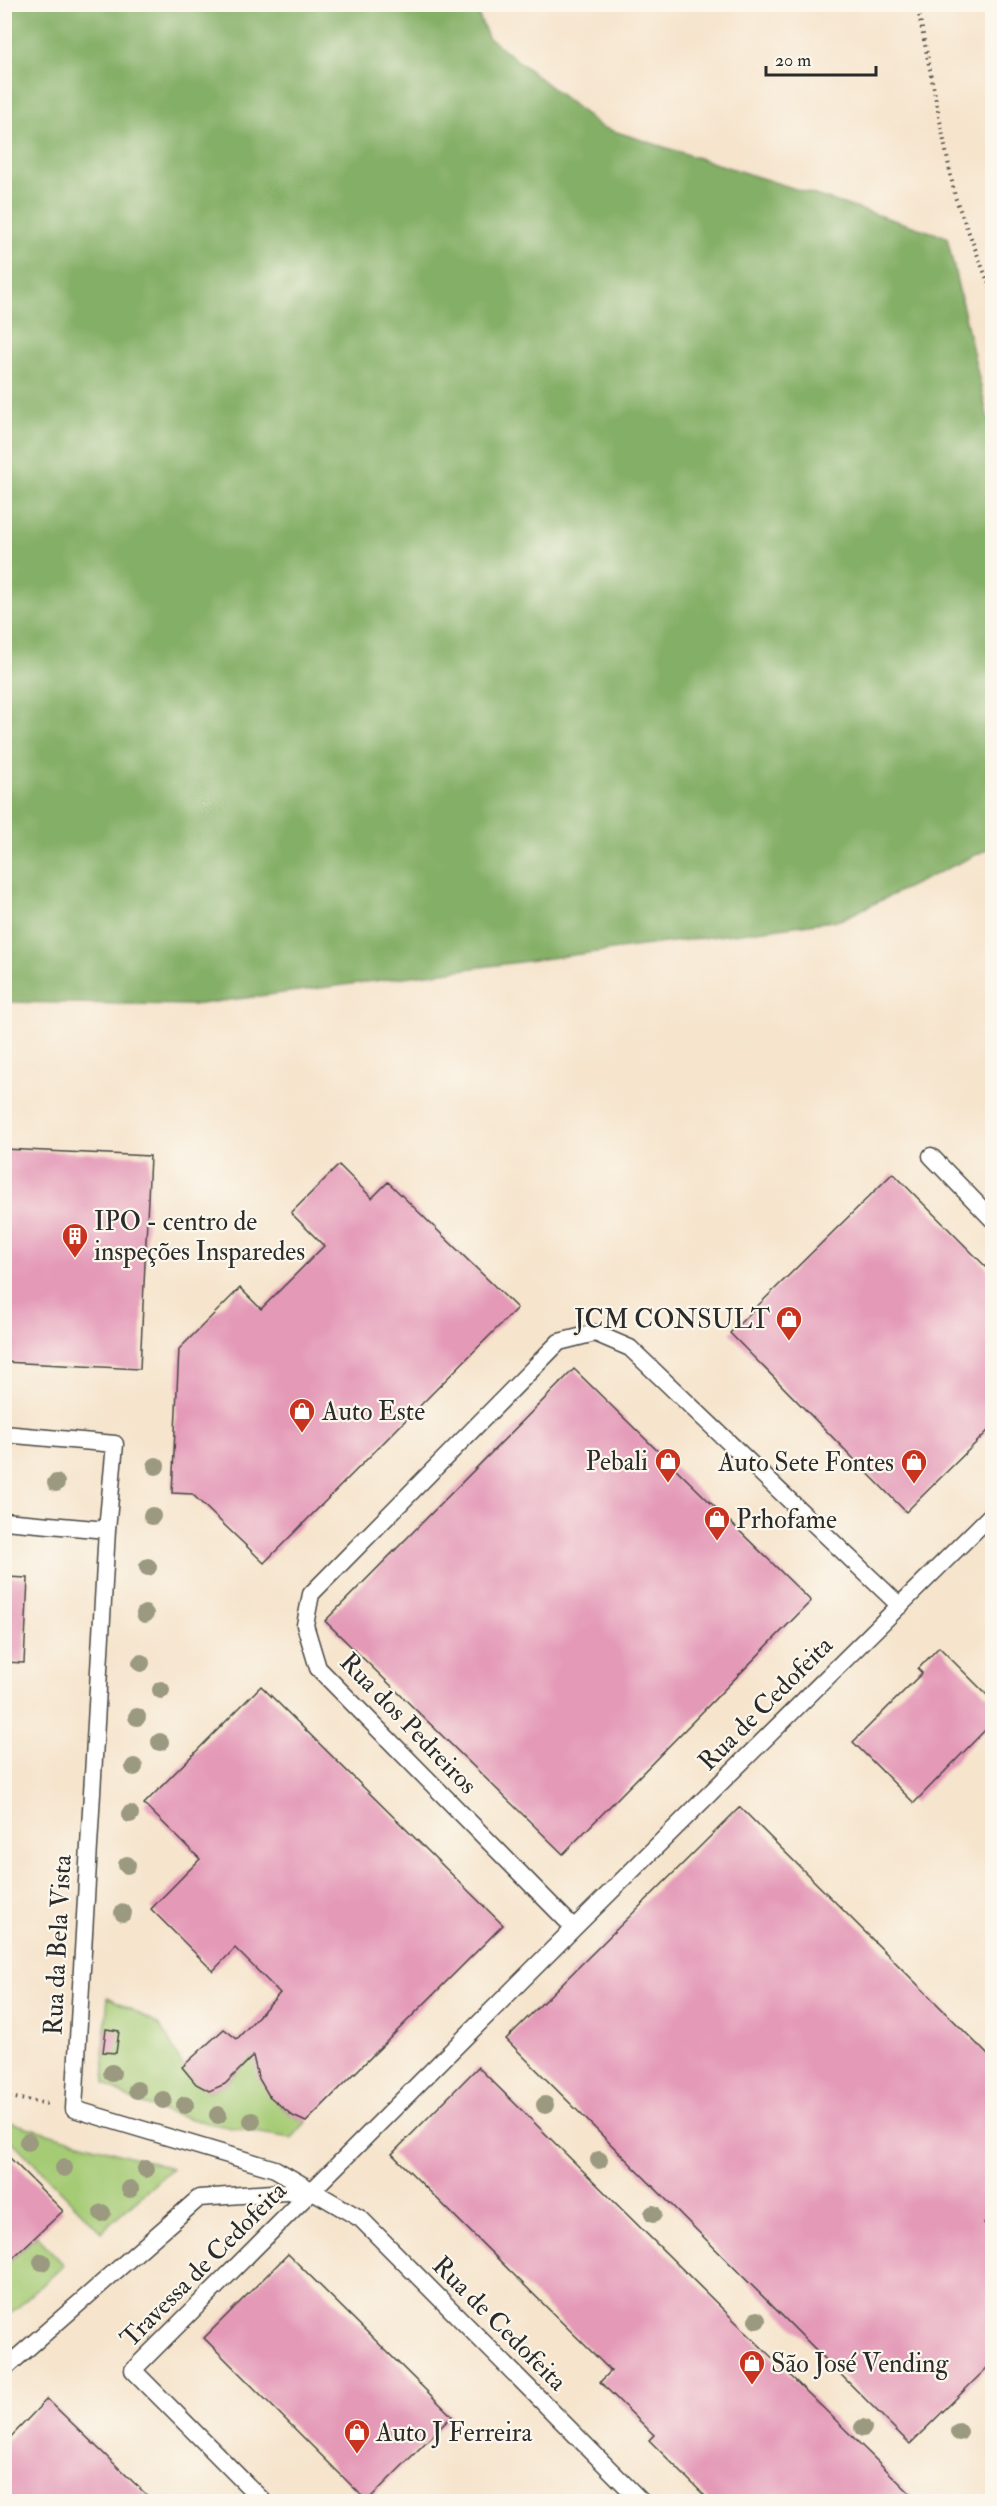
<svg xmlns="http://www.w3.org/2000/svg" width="997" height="2506" viewBox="0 0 997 2506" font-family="'IM FELL Double Pica',serif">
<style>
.green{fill:#a5cb75;stroke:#687b50;stroke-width:1.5}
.forest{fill:#84af66;stroke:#586d48;stroke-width:1.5}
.building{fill:#e499b7}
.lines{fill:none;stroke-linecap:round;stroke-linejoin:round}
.lane-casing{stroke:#494743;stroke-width:19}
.path{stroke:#494743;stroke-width:4;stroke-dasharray:1.5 4.5;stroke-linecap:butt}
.lane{stroke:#fff;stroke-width:16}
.tree{fill:#9b9980}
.labels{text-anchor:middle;stroke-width:4.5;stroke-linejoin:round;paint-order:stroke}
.poi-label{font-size:26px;fill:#2b2b2b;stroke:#fbf7ec;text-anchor:start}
.street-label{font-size:26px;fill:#2b2b2b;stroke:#fbf7ec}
</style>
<rect width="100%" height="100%" fill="#fbf7ec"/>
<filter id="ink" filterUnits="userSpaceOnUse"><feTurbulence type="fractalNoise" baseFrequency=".0167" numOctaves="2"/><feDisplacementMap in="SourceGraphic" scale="12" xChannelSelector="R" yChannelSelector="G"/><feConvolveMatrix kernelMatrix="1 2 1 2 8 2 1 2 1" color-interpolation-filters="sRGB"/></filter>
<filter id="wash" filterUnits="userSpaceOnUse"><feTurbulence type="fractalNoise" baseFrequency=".008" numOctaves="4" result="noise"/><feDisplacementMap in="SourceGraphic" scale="24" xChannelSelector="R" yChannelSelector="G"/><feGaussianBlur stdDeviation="1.35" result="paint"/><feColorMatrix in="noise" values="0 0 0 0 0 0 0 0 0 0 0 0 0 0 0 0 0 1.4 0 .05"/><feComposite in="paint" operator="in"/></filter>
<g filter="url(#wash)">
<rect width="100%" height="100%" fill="#f6e4cc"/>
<path class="green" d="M108,1997C119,2004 155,2020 161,2028C179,2052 180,2076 209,2091L225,2084L253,2056C261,2087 276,2110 306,2122L292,2138C239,2130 183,2121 133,2100C123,2095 114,2088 105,2083L103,2052Z
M5,2121L172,2168L101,2232L14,2143L5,2138Z
M37,2236L64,2265L5,2319V2266Z"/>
<path class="forest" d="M5,4L474,5L488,37L601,127L947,237L992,436V847L840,920L192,1005L5,1002Z"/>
<g id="blocks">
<path class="building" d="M4,1149L150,1156L140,1369L4,1362Z
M339,1165L372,1198L388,1182L517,1308L264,1563L192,1494L172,1493L179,1349L240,1288L261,1309L324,1246L291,1213Z
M893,1173L992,1273V1427L906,1512L730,1333Z
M574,1369L811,1601L563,1854L325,1621Z
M5,1577L28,1578L24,1663L5,1662Z
M939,1647L992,1700V1723L914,1803L853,1742L922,1673L918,1669Z
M261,1686L503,1925L306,2122L293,2116L269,2096L258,2077L253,2056L225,2084L209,2091L196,2084L182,2067L224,2029L237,2039L280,1993L235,1948L213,1971L151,1909L200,1859L144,1804Z
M740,1807L992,2059V2214L984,2223L992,2231V2363L910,2444L506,2039Z
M106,2029L119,2031L116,2053L103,2052Z
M478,2067L751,2337L915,2498L911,2502H711L649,2440L654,2435L600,2382L611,2371L392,2154Z
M4,2152L63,2211L4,2266Z
M288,2254L452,2416L367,2501L204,2338Z
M47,2399L154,2502H4V2444Z"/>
</g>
</g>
<g filter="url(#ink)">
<use href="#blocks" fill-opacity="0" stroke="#494743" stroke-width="1.5"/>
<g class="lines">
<g class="lane-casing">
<path id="lane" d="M931,1156L992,1219
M4,1434L115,1444L107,1530L74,2109L275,2169L361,2219L642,2502
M4,1521L107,1530
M574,1928L318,1668L305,1625L311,1594L559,1342L595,1333L630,1348L900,1606
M4,2369L199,2198L314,2190
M264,2502L133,2370L574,1928L992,1514"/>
</g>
<path class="path" d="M917,4L955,197L992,292
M4,217C7,250 13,287 4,319
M4,2096L48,2104"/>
<use href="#lane" class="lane"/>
</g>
<g class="tree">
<circle cx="156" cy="1466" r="9"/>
<circle cx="56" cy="1483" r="9"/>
<circle cx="152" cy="1516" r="9"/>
<circle cx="148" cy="1567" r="9"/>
<circle cx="145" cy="1614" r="9"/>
<circle cx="141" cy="1663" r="9"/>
<circle cx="161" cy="1690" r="9"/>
<circle cx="137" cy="1717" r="9"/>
<circle cx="160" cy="1742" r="9"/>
<circle cx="134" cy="1767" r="9"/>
<circle cx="130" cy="1814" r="9"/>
<circle cx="127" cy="1865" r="9"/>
<circle cx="123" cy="1913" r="9"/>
<circle cx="112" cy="2073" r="9"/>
<circle cx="137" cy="2090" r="9"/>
<circle cx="163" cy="2100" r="9"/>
<circle cx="185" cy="2105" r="9"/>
<circle cx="545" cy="2105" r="9"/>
<circle cx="218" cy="2115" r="9"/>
<circle cx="252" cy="2121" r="9"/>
<circle cx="28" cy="2142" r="9"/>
<circle cx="599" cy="2160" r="9"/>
<circle cx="64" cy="2168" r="9"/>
<circle cx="146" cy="2169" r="9"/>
<circle cx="130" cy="2189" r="9"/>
<circle cx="102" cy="2213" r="9"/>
<circle cx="653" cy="2214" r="9"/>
<circle cx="42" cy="2262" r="9"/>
<circle cx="757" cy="2320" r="9"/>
<circle cx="863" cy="2428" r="9"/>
<circle cx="959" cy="2432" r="9"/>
</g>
</g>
<defs>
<g id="building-pin" transform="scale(1.35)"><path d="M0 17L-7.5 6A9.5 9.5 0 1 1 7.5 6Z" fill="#c8321e" stroke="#fbf7ec"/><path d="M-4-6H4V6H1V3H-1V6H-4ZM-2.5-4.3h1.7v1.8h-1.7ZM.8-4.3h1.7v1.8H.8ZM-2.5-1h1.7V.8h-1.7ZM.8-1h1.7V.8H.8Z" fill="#fff"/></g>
<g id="shop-pin" transform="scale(1.35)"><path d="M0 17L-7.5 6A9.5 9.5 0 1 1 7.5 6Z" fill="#c8321e" stroke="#fbf7ec"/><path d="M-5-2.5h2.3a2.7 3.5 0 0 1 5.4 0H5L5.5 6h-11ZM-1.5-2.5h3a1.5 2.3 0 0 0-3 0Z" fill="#fff"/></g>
</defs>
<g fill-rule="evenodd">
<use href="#building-pin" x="75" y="1236"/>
<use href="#shop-pin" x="789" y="1319"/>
<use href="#shop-pin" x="302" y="1411"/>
<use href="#shop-pin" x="668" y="1461"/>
<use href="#shop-pin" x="914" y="1462"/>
<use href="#shop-pin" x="717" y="1519"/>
<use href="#shop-pin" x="752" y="2363"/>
<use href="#shop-pin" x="357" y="2432"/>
</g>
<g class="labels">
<g class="poi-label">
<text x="94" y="1230">IPO - centro de<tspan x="94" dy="30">inspeções Insparedes</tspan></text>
<text x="770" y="1328" text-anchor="end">JCM CONSULT</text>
<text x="322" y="1420">Auto Este</text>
<text x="648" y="1470" text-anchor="end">Pebali</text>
<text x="894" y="1471" text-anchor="end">Auto Sete Fontes</text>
<text x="736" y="1528">Prhofame</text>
<text x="771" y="2372">São José Vending</text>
<text x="376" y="2441">Auto J Ferreira</text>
</g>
<g class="street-label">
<text transform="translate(765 1703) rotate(-45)" y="9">Rua de Cedofeita</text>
<text transform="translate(409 1723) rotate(46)" y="9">Rua dos Pedreiros</text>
<text transform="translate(57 1945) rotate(-87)" y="9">Rua da Bela Vista</text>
<text transform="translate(203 2264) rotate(-45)" y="9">Travessa de Cedofeita</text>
<text transform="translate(500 2323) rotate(45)" y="9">Rua de Cedofeita</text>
</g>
</g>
<rect width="997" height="2506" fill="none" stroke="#fbf7ec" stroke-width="24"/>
<path d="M766 66v9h110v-9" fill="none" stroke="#2b2b2b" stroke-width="3"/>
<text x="775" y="66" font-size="18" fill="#2b2b2b" stroke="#fbf7ec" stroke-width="4.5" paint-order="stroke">20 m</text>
</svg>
